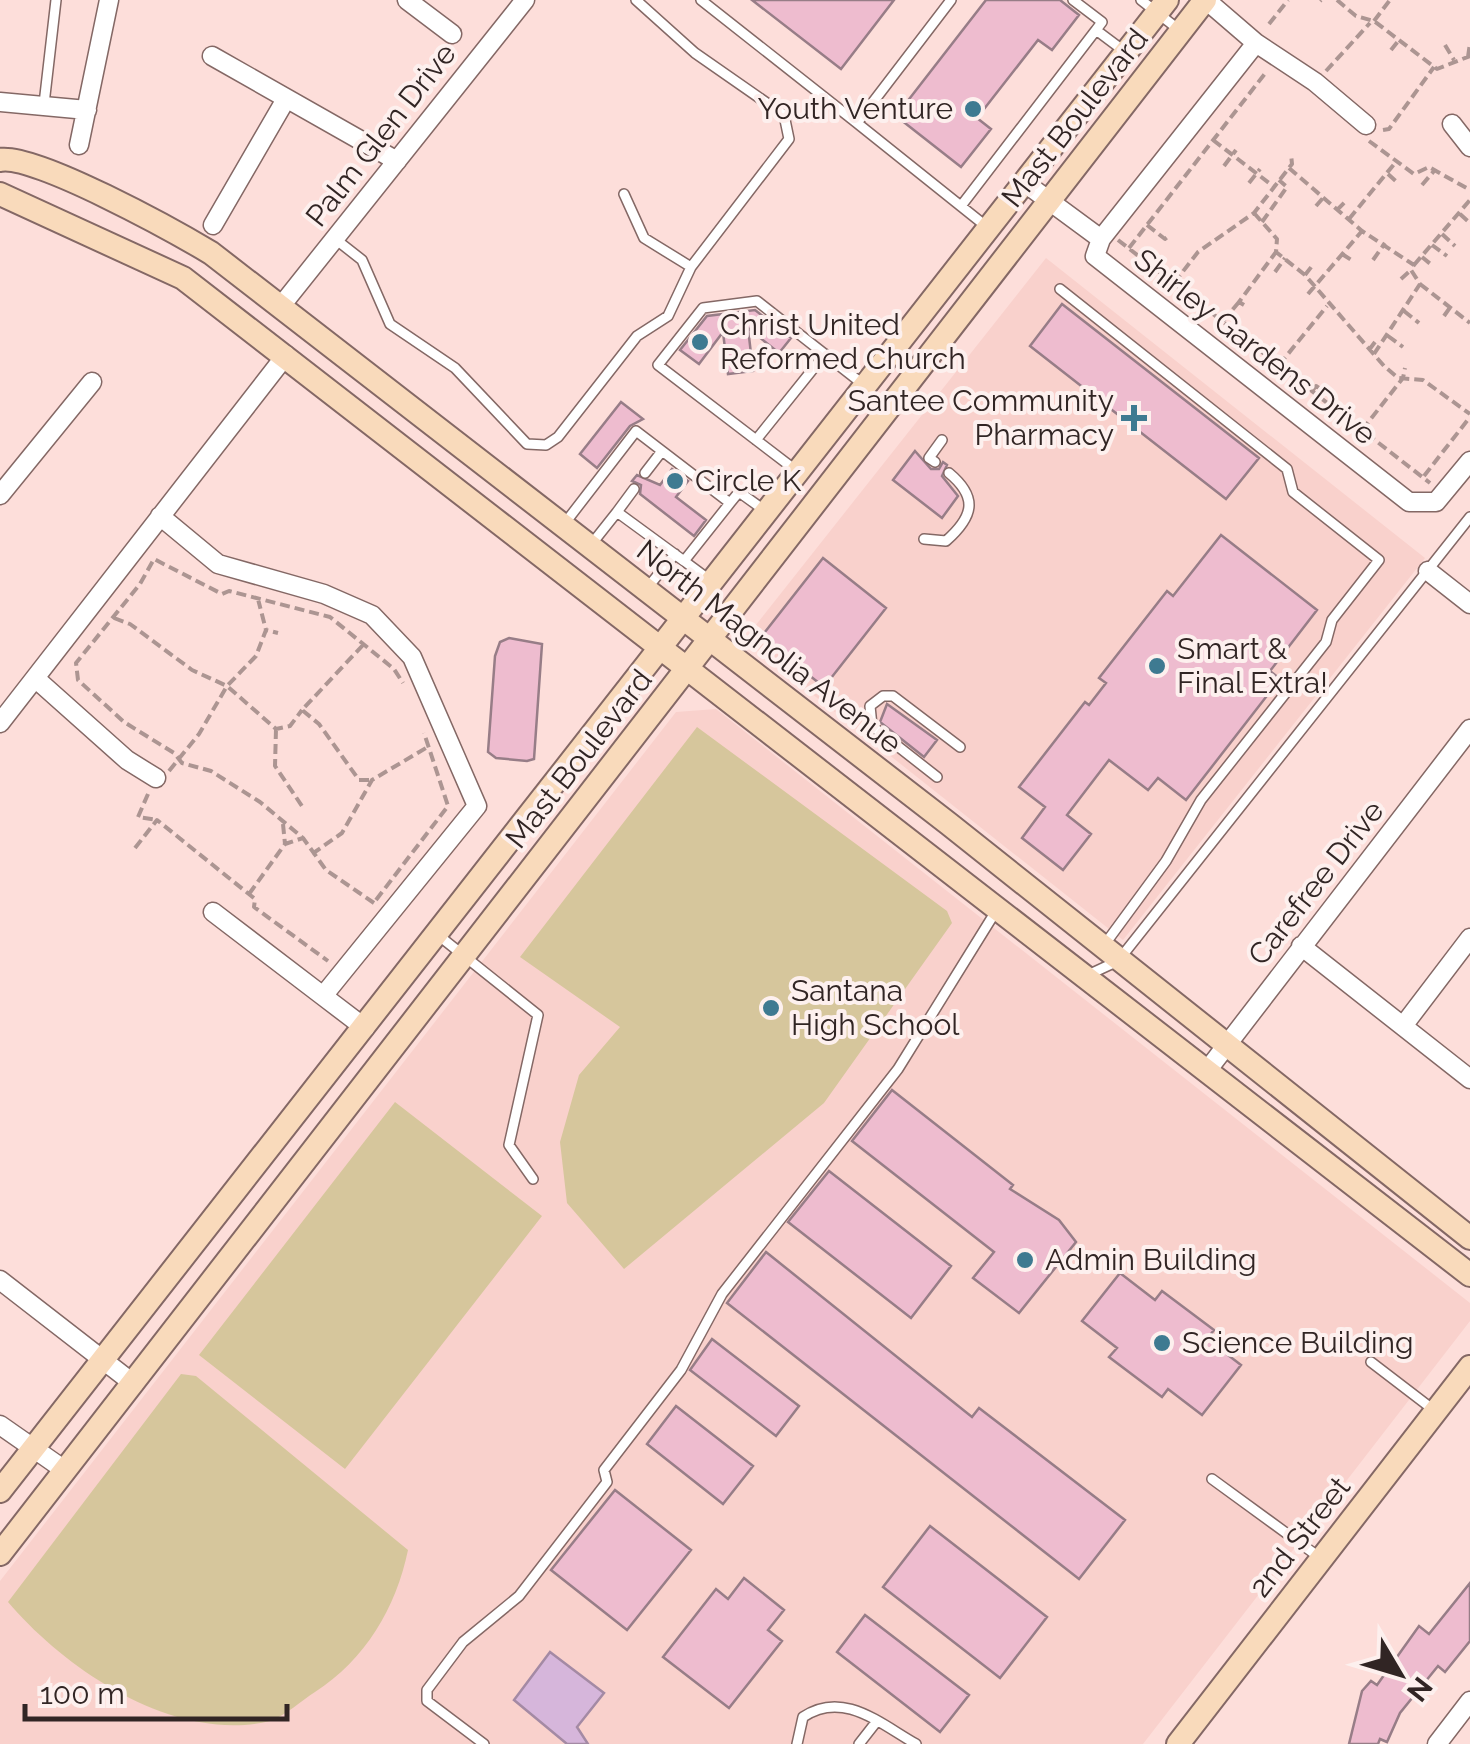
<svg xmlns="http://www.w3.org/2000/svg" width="1470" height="1744" viewBox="0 0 1470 1744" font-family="Raleway,sans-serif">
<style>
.built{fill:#f9d1cc}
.green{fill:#d6c69c}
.water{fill:#d6b6db;stroke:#a48aa4;stroke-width:2.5}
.building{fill:#eebccf;stroke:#977d87;stroke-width:2.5}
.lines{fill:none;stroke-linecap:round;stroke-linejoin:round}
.lane-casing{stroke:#846865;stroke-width:12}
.street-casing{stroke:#846865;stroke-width:21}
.secondary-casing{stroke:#846865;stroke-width:26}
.path{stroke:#ac9592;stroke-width:4;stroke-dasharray:10 5;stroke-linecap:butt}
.lane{stroke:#fff;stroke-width:9}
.street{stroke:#fff;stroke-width:18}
.secondary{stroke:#f9dabb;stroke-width:22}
.poi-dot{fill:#3e7a91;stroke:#fdf0ee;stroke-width:4}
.labels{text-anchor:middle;stroke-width:8;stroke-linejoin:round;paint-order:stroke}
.poi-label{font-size:30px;fill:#312524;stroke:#fdf0ee;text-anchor:start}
.street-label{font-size:30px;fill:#312524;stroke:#fdf0ee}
</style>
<rect width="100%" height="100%" fill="#fddeda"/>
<path class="built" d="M1046,258L1425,558L1123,940L744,640Z
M716,709L1470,1303V1321L1143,1744H0V1581L676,712Z"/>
<path class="green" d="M697,727L947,911L952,923L824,1103L624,1269L567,1203L560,1142L579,1075L620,1027L520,957Z
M395,1102L542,1216L345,1469L199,1355Z
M181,1374L196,1376L408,1550C396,1608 365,1660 315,1692C301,1701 286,1715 270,1721C174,1744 65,1669 8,1602Z"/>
<path class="water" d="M550,1652L604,1693L577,1727L588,1744H567L514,1700Z"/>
<path class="building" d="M752,0H894L841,69Z
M986,0H1060L1079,15L1052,50L1038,40L977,118L991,129L961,167L896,116Z
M1062,304L1259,458L1226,499L1030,346Z
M755,310L791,338L779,353L748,328L753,371L728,374L723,332L699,364L680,350L707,316Z
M621,402L643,419L630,426L597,468L580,454Z
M915,451L931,469H939L943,462L947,465L942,476L958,496L942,518L893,480Z
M672,469L688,481L676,497L706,520L694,536L640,494L641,485L632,481L637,475L660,485Z
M1221,535L1317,610L1270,671L1280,679L1186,800L1158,778L1148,790L1109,760L1067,815L1091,834L1063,870L1022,838L1045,807L1019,787L1085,702L1089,705L1106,683L1099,678L1167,591L1173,596Z
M823,558L886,608L824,687L761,637Z
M509,638L542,644L534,759L527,761L496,758L488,752L495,656L500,642Z
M887,704L937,740L924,757L880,722Z
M892,1090L1013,1185L1010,1189L1059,1220L1076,1242L1019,1313L973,1278L994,1252L852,1141Z
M829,1171L951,1266L911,1318L788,1222Z
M766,1252L972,1417L979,1408L1125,1520L1079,1579L727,1303Z
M1120,1273L1155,1300L1162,1291L1214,1330L1207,1339L1241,1365L1202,1415L1168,1389L1162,1397L1109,1357L1117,1348L1082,1321Z
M712,1339L799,1406L776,1436L690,1370Z
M676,1406L753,1466L723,1504L647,1444Z
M615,1490L691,1550L627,1630L551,1570Z
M930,1526L1047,1617L1000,1678L883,1587Z
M744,1578L784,1610L768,1630L782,1641L729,1708L663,1657L716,1589L728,1599Z
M1470,1583V1641L1445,1672L1438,1666L1400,1713L1387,1742L1380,1739L1378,1744H1349L1362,1691L1371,1681L1377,1685L1419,1626L1429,1634Z
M865,1615L969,1695L940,1732L837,1652Z"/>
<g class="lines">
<g class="lane-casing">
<path id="lane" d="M701,0L857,123
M951,0L857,123L987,227
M1073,0L1102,22L1096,30L1124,51
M1141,0L1178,29
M44,104L56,0
M624,194L644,238L691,267
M961,206L1096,30
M334,238L362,260L390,324L455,368L527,444L546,445L558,437L637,336L668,316L691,267L789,139L784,115L695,53L636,0
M1060,289L1287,469L1293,492L1379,560L1332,620L1326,642L1201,800L1166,861L1105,944
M756,440L825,354
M935,462L929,458L942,440
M798,472L658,365L703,308L757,301L864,385
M645,473L662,451
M617,512L634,489
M565,523L636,431L730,503L739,492L764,510
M924,539L946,541C973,517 979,498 949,473
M590,546L617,512L684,561
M711,581L684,561L730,503
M648,587L675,554
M937,777L872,726L870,706L883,696H893L960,747
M438,935L538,1015L509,1145L533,1179
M1090,974L1118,961L1470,517
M1371,1362L1435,1411
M1212,1479L1319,1557
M484,1744L427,1701V1690L463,1642L519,1596L607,1482L604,1470L681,1370L722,1294L898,1069L996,911
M797,1744L803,1717C843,1690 879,1723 916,1744
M859,1744L877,1721"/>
</g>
<g class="street-casing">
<path id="street" d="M407,0L452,34
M1256,43L1315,82L1366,125
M212,56L397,161
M0,102L87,110
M1452,124L1470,147
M79,145L109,0
M1025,183L1101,239L1095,256L1409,502H1436L1470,461
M213,225L286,99
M1101,239L1256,43L1206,0
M281,306L525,0
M0,495L92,382
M160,516L218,564L324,594L372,615L412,657L477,806L323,996L213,912
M1428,571L1470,604
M35,678L127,760L156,778
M0,723L286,355
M1301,946L1470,1079
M323,996L365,1028
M1403,1026L1470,938
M1206,1072L1470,729
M0,1280L134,1384
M0,1425L66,1471
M1437,1744L1470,1701"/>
</g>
<g class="secondary-casing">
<path id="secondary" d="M0,160C34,153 176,232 211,253L949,824L1470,1238
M0,194L183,278L1470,1275
M0,1491L1167,0
M0,1554L1205,0
M1178,1744L1470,1367"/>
</g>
<path class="path" d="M1337,0L1356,16L1374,21L1437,69L1470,56
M1320,1L1321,0
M1374,21L1390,0
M1269,24L1288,0
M1445,45L1454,60
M1391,50L1399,40
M1468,57L1470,43
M1326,71L1370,23
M1383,130L1389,129L1434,67
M1213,140L1273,186
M1369,141L1414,174L1429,167L1470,190
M1224,166L1236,150
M1289,168L1362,231L1414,265L1411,270L1420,284L1374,354
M1388,174L1398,183
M1249,183L1260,169
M1422,185L1434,171
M1316,206L1323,198
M1337,210L1345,202
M1254,213L1277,239L1276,252L1305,275L1384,366L1398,378L1423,380L1470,414
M1460,214L1470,223
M1349,219L1395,163
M1262,222L1287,187L1279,180
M1147,225L1165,239L1170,235
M1442,234L1455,246
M1118,240L1430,483
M1432,245L1447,256
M1129,248L1267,71
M1342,254L1353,261
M1422,257L1433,266
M1373,260L1385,243
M1414,265L1470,200
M1275,272L1285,258
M1305,275L1312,266
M1401,279L1411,270
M1174,283L1198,252L1254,213L1292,164L1291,154
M1420,284L1470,323
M1308,294L1362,231
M1244,305L1239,302L1276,252
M1404,311L1419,323
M1444,316L1451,306
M1223,321L1239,302
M1388,336L1403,347
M1369,350L1378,338
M1279,365L1327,306
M1312,391L1316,386L1322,390
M1362,430L1403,378L1405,368
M1424,476L1470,417
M258,599L266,630
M114,618L130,624L192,670L227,686L276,729L290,726L302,710
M363,645L302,710L319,724L359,780H372
M276,729L275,766L304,809
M169,771L199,734L227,686L256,656L266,630L278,633
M148,794L138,817L157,820
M283,824L285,844
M135,848L157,820L255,899L254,907L328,961
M312,854L342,833L372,780L426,748
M249,894L285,844L303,838
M376,900L448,806L424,733
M374,903L326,870L303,838L260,802L211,771L182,763L174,753L124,722L78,680L76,663L140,584L154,559L222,594L229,591L330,617L394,669L403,683"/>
<use href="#lane" class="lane"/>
<use href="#street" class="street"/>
<use href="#secondary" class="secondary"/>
</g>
<g class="poi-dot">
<circle cx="973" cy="109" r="10"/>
<circle cx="700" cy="342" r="10"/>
<path d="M1129 403h10v10h10v10h-10v10h-10v-10h-10v-10h10z"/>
<circle cx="675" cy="481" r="10"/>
<circle cx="1157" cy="666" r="10"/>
<circle cx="771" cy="1008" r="10"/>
<circle cx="1025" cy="1260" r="10"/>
<circle cx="1162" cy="1343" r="10"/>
</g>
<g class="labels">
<g class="poi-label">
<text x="953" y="119" text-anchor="end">Youth Venture</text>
<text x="720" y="335">Christ United<tspan x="720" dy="34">Reformed Church</tspan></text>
<text x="1114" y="411" text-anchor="end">Santee Community<tspan x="1114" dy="34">Pharmacy</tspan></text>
<text x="695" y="491">Circle K</text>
<text x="1177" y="659">Smart &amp;<tspan x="1177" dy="34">Final Extra!</tspan></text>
<text x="791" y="1001">Santana<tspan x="791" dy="34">High School</tspan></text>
<text x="1045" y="1270">Admin Building</text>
<text x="1182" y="1353">Science Building</text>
</g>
<g class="street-label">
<text transform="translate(1075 118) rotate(-52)" y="10">Mast Boulevard</text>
<text transform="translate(381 135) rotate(-52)" y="10">Palm Glen Drive</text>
<text transform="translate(1255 347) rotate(38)" y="10">Shirley Gardens Drive</text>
<text transform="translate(769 647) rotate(38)" y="10">North Magnolia Avenue</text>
<text transform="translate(579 759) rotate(-52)" y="10">Mast Boulevard</text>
<text transform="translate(1316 883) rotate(-52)" y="10">Carefree Drive</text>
<text transform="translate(1300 1537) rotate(-52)" y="10">2nd Street</text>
</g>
</g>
<g transform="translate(1400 1674) rotate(128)" stroke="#fdf0ee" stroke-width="8" paint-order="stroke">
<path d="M0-8L18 38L0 25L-18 38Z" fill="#312524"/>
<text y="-15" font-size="28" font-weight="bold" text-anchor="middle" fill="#312524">N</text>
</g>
<path d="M25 1704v15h262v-15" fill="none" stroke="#312524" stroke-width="5"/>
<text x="40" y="1704" font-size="30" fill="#312524" stroke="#fdf0ee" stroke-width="8" paint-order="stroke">100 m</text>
</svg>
